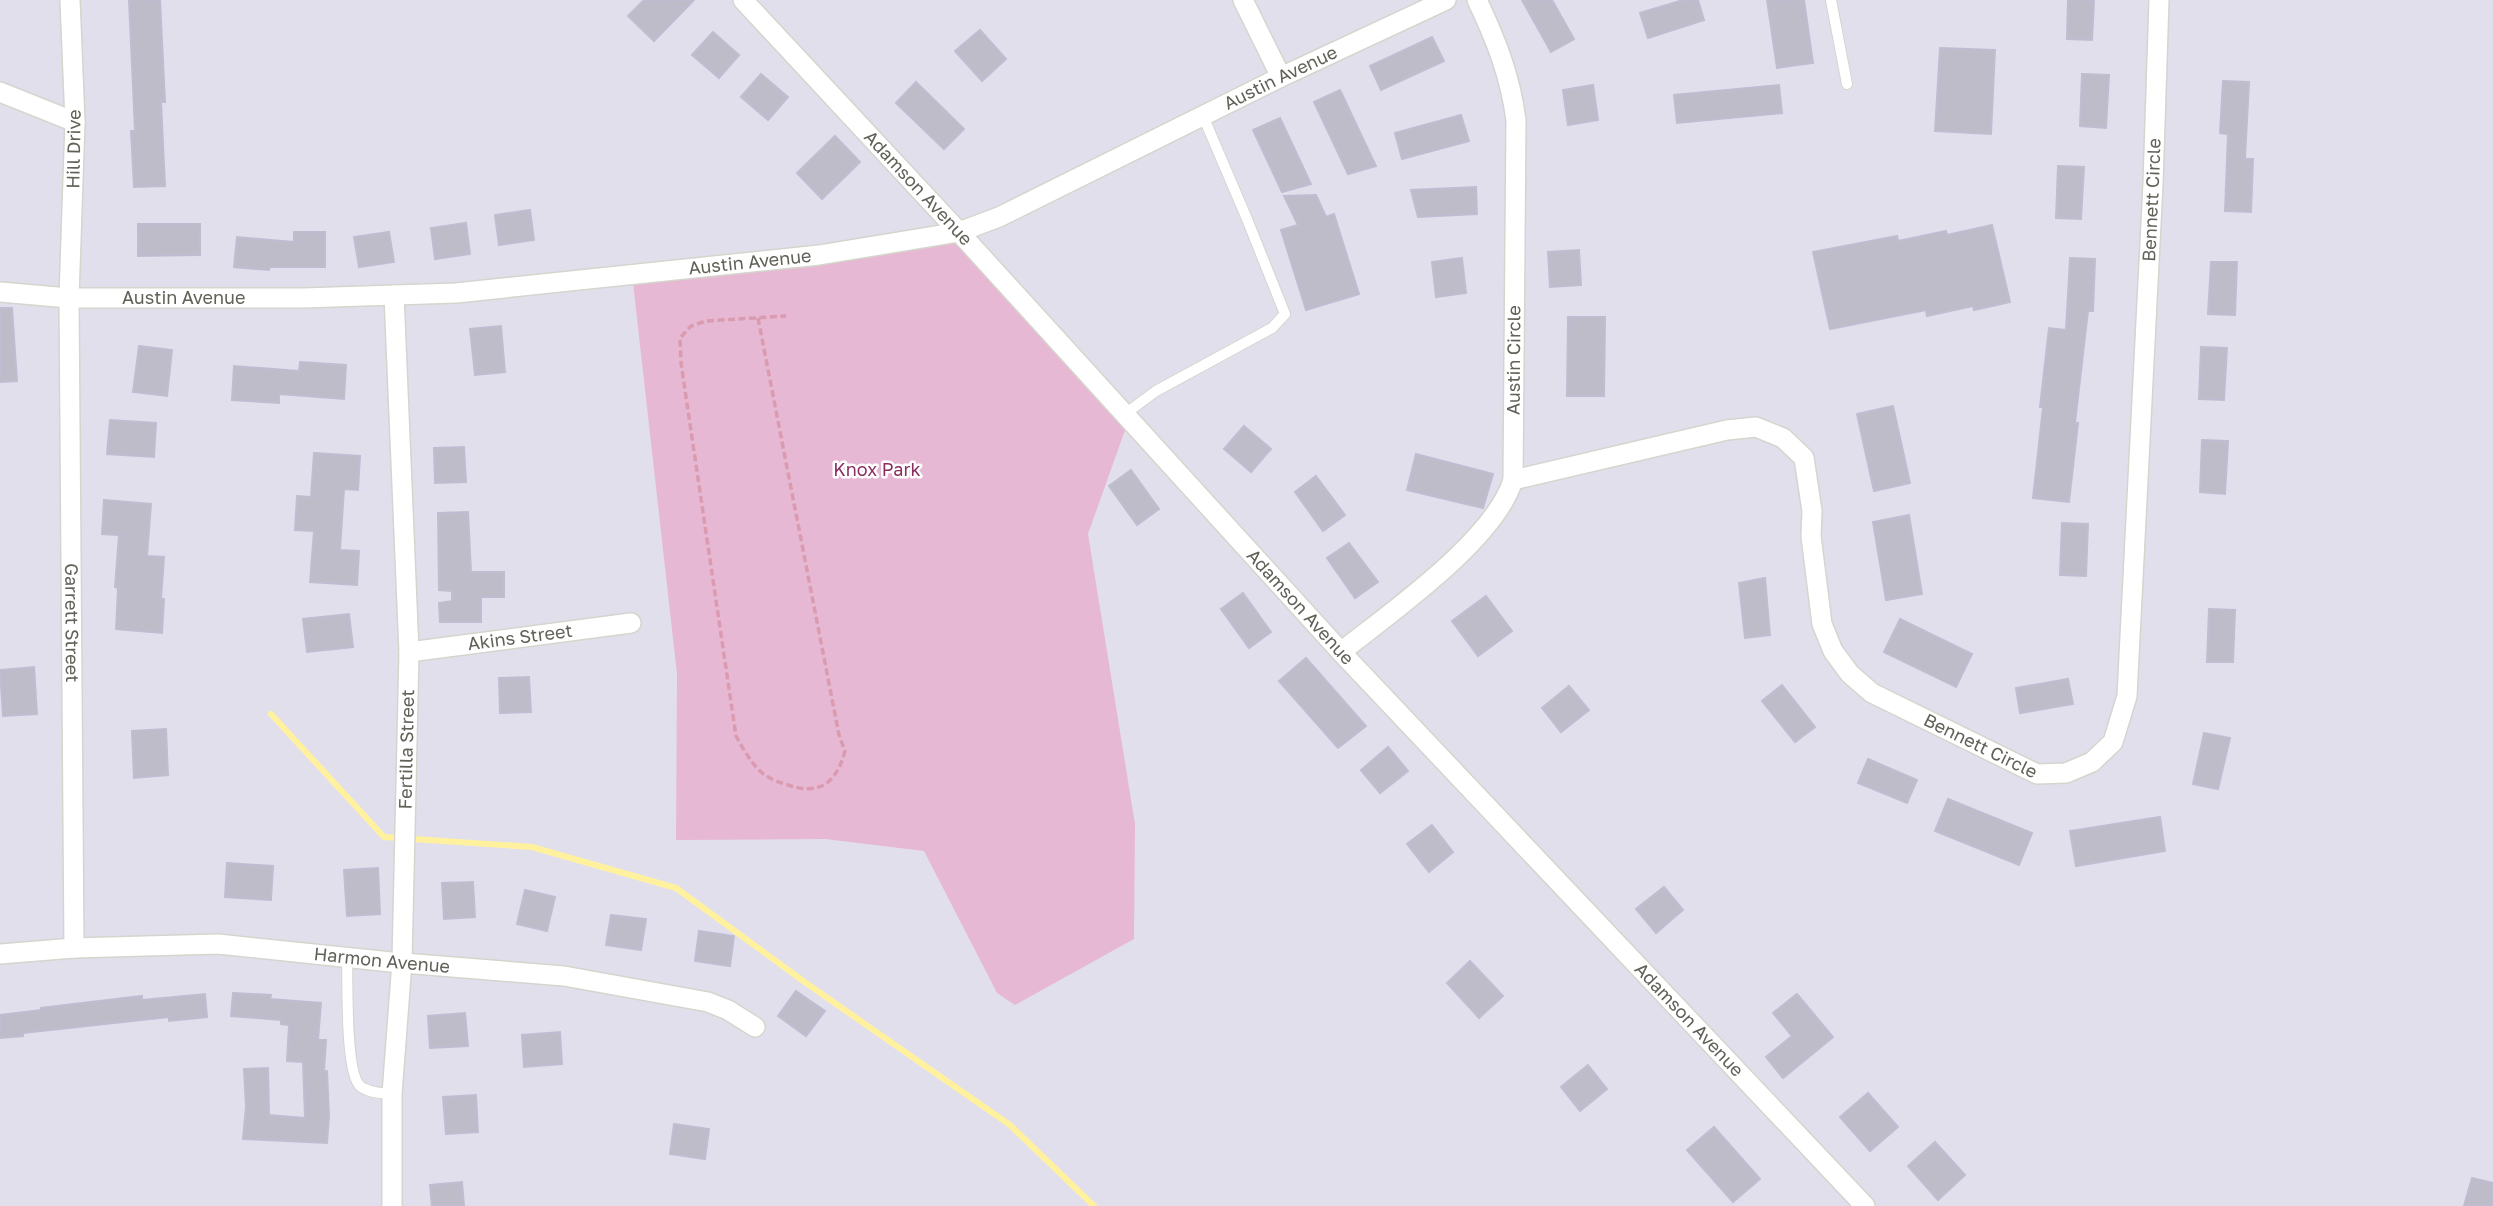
<svg xmlns="http://www.w3.org/2000/svg" width="2493" height="1206" viewBox="0 0 2493 1206" font-family="'Golos Text',sans-serif">
<style>
.green{fill:#e7b8d3}
.lines{fill:none;stroke-linecap:round;stroke-linejoin:round}
.stream{stroke:#fff19d;stroke-width:6}
.building{fill:#bdbcc8;stroke:#bfbdd2;stroke-width:2}
.service-casing{stroke:#d5d5cd;stroke-width:12}
.minor-casing{stroke:#d5d5cd;stroke-width:22}
.tertiary-casing{stroke:#d5d5cd;stroke-width:22}
.path{stroke:#da9baf;stroke-width:3.5;stroke-dasharray:7 3.5;stroke-linecap:butt}
.service{stroke:#fff;stroke-width:10}
.minor{stroke:#fff;stroke-width:19}
.tertiary{stroke:#fff;stroke-width:19}
.labels{text-anchor:middle;stroke-width:5;stroke-linejoin:round;paint-order:stroke}
.street-label{font-size:18px;fill:#626158;stroke:#fff}
.park-label{font-size:18px;fill:#8a2e5f;stroke:#fff}
</style>
<rect width="100%" height="100%" fill="#e2dfed"/>
<path class="green" d="M959,232L1129,419L1088,534L1135,824L1134,939L1015,1005L997,993L924,851L825,839L676,840L677,674L632,274Z"/>
<g class="lines">
<path class="stream" d="M271,714L384,837L532,847L676,888L806,983L1010,1125L1094,1206"/>
</g>
<path class="building" d="M129,0H160L165,102H161L165,186L134,187L131,131H135Z
M644,0H694L654,41L628,16Z
M1522,0H1552L1574,39L1551,52Z
M1683,0H1698L1704,20L1648,38L1640,13Z
M1767,0H1804L1813,63L1777,68Z
M2068,0H2094L2092,40L2067,39Z
M980,30L1006,59L982,81L955,51Z
M713,32L739,55L719,78L692,55Z
M1432,37L1444,61L1381,90L1370,66Z
M1940,48L1995,50L1991,134L1935,131Z
M761,74L788,97L768,120L741,97Z
M2082,74L2109,75L2106,128L2080,126Z
M2223,81L2249,82L2245,159H2253L2251,212L2225,211L2228,134L2220,133Z
M916,82L964,129L944,149L896,103Z
M1593,85L1598,120L1568,125L1563,90Z
M1779,85L1782,113L1677,123L1674,95Z
M1340,90L1376,166L1348,174L1314,102Z
M1461,115L1469,141L1402,159L1395,133Z
M1280,118L1311,184L1282,192L1253,130Z
M835,136L860,162L822,199L797,173Z
M2058,166L2084,167L2081,219L2056,218Z
M1476,187L1477,214L1418,217L1411,190Z
M1316,195L1326,217L1334,214L1359,294L1306,310L1281,230L1298,225L1284,196Z
M530,210L534,240L499,245L495,215Z
M466,223L470,254L435,259L431,228Z
M138,224H200V255L138,256Z
M1992,225L2010,302L1974,310L1973,306L1927,316L1926,310L1830,329L1813,252L1897,236L1898,241L1946,231L1947,235Z
M294,232H325V267H270L269,270L234,267L237,237L294,242Z
M389,232L394,262L359,267L354,237Z
M1579,250L1581,285L1550,287L1548,252Z
M1462,258L1466,293L1436,297L1432,262Z
M2070,258L2095,259L2093,311H2088L2075,423H2078L2069,502L2033,498L2043,407H2040L2049,328L2066,330Z
M2211,262H2237L2235,315L2208,314Z
M0,308H12L17,381L0,382Z
M1568,317H1605L1604,396H1567Z
M501,326L505,372L475,375L470,329Z
M139,346L172,350L167,396L133,392Z
M2201,347L2227,348L2224,400L2199,399Z
M300,362L346,365L344,399L279,394V403L232,400L234,366L299,371Z
M1893,406L1910,483L1874,491L1857,414Z
M110,420L156,423L154,457L107,454Z
M1244,426L1271,449L1251,472L1224,449Z
M2202,440L2228,441L2225,494L2200,492Z
M464,447L466,482L435,483L434,448Z
M314,453L360,456L358,490L344,489L340,550L359,551L357,585L310,582L314,531L295,530L297,496L311,497Z
M1416,454L1493,474L1483,508L1407,490Z
M1131,470L1159,509L1137,525L1109,486Z
M1316,476L1345,515L1323,531L1295,492Z
M104,500L151,504L147,556L164,557L161,599H164L162,633L116,629L118,588L115,587L119,535L102,534Z
M468,512L471,572H504V597H481V622H440L439,603L452,601V591L439,590L438,513Z
M1909,515L1922,594L1886,600L1873,522Z
M2062,523L2088,524L2086,576L2060,575Z
M1349,543L1378,582L1355,598L1327,558Z
M1765,578L1770,635L1745,638L1739,583Z
M1243,593L1271,632L1249,648L1221,609Z
M1486,596L1512,631L1478,656L1452,621Z
M2209,609L2235,610L2233,662H2207Z
M349,614L353,647L307,652L303,619Z
M1900,619L1972,654L1956,687L1884,652Z
M1306,658L1366,726L1338,748L1279,681Z
M34,667L37,714L3,716L0,670Z
M529,677L531,712L500,713L499,678Z
M2068,679L2073,704L2020,713L2016,688Z
M1782,685L1815,727L1795,742L1762,701Z
M1569,686L1589,710L1561,732L1542,708Z
M166,729L168,775L134,778L132,731Z
M2204,733L2230,738L2218,789L2193,784Z
M1388,747L1408,771L1380,793L1361,770Z
M1868,759L1917,780L1907,803L1858,783Z
M1948,799L2032,833L2019,865L1935,831Z
M2160,817L2165,851L2076,866L2070,831Z
M1432,825L1453,852L1429,872L1407,844Z
M227,863L273,866L271,900L225,897Z
M378,868L380,914L347,916L344,870Z
M473,882L475,917L444,919L442,883Z
M1664,887L1683,910L1656,933L1636,909Z
M525,890L555,897L547,931L517,924Z
M611,915L646,919L641,950L606,945Z
M699,931L734,936L730,966L695,961Z
M1470,961L1503,996L1479,1018L1447,983Z
M796,991L825,1011L806,1036L778,1016Z
M233,993L271,995L270,999L321,1003L318,1040H326L324,1071H327L329,1116L327,1143L243,1139L246,1107L244,1069L268,1068L269,1115L305,1118L303,1062L287,1061L289,1025L281,1024V1020L231,1016Z
M205,994L207,1017L169,1021V1017L23,1033V1036L0,1038V1015L41,1010V1008L142,996V1000Z
M1797,994L1833,1037L1783,1078L1766,1057L1792,1036L1773,1013Z
M465,1013L468,1046L430,1048L428,1016Z
M560,1032L562,1064L524,1067L522,1035Z
M1588,1065L1607,1089L1580,1111L1561,1087Z
M1868,1093L1898,1127L1870,1151L1840,1117Z
M476,1095L478,1132L446,1134L443,1097Z
M674,1124L709,1129L705,1159L670,1154Z
M1714,1127L1760,1179L1733,1202L1687,1150Z
M1935,1142L1965,1175L1938,1200L1908,1166Z
M2472,1178L2493,1183V1206H2464Z
M462,1182L464,1206H432L430,1185Z"/>
<g class="lines">
<g class="service-casing">
<path id="service" d="M1831,0L1847,84
M1125,414L1156,391L1272,328L1285,314L1247,219L1203,116
M347,958C348,981 345,1072 360,1086C368,1093 382,1093 392,1094"/>
</g>
<g class="minor-casing">
<g id="minor">
<path id="s1" d="M70,0L75,122L69,298L74,948"/>
<path id="s2" d="M743,0L959,232L1341,652L1865,1206"/>
<path d="M1243,0L1281,77"/>
<path d="M0,92L75,122"/>
<path id="s3" d="M1513,480L1727,430L1756,427L1783,438L1804,458L1812,511L1811,536L1822,624L1833,651L1850,674L1872,693L2037,774L2066,773L2092,762L2113,742L2127,696L2153,184L2159,0"/>
<path id="s4" d="M409,652L631,623"/>
<path id="s5" d="M1341,652C1391,612 1495,540 1513,480L1516,120C1510,75 1496,40 1477,0"/>
<path id="s6" d="M0,954L74,948L218,944L391,962L564,976L708,1002L728,1010L755,1027"/>
<path id="s7" d="M392,1206V1094L402,962L409,652L394,295"/>
</g>
</g>
<g class="tertiary-casing">
<g id="tertiary">
<path id="s8" d="M0,292L69,298H303L456,293L819,255L959,232L999,217L1281,77L1446,0"/>
</g>
</g>
<path class="path" d="M758,318L839,735L845,751C836,785 818,796 785,784C775,781 765,777 757,768C749,759 742,747 736,736L681,363L680,338L691,326L706,321L786,316"/>
<use href="#service" class="service"/>
<use href="#minor" class="minor"/>
<use href="#tertiary" class="tertiary"/>
</g>
<g class="labels">
<g class="street-label">
<text dy="6" stroke="none"><textPath href="#s8" startOffset="1320">Austin Avenue</textPath></text>
<text transform="translate(74 149) rotate(-89)" y="6">Hill Drive</text>
<text dy="6" stroke="none"><textPath href="#s2" startOffset="257">Adamson Avenue</textPath></text>
<text dy="6" stroke="none"><textPath href="#s3" startOffset="1376">Bennett Circle</textPath></text>
<text dy="6" stroke="none"><textPath href="#s8" startOffset="752">Austin Avenue</textPath></text>
<text dy="6" stroke="none"><textPath href="#s8" startOffset="184">Austin Avenue</textPath></text>
<text dy="6" stroke="none"><textPath href="#s5" startOffset="366">Austin Circle</textPath></text>
<text dy="6" stroke="none"><textPath href="#s2" startOffset="824">Adamson Avenue</textPath></text>
<text dy="6" stroke="none"><textPath href="#s1" startOffset="623">Garrett Street</textPath></text>
<text dy="6" stroke="none"><textPath href="#s4" startOffset="112">Akins Street</textPath></text>
<text dy="6" stroke="none"><textPath href="#s3" startOffset="682">Bennett Circle</textPath></text>
<text dy="6" stroke="none"><textPath href="#s7" startOffset="457">Fertilla Street</textPath></text>
<text dy="6" stroke="none"><textPath href="#s6" startOffset="383">Harmon Avenue</textPath></text>
<text dy="6" stroke="none"><textPath href="#s2" startOffset="1391">Adamson Avenue</textPath></text>
</g>
<g class="park-label">
<text x="877" y="476">Knox Park</text>
</g>
</g>
</svg>
